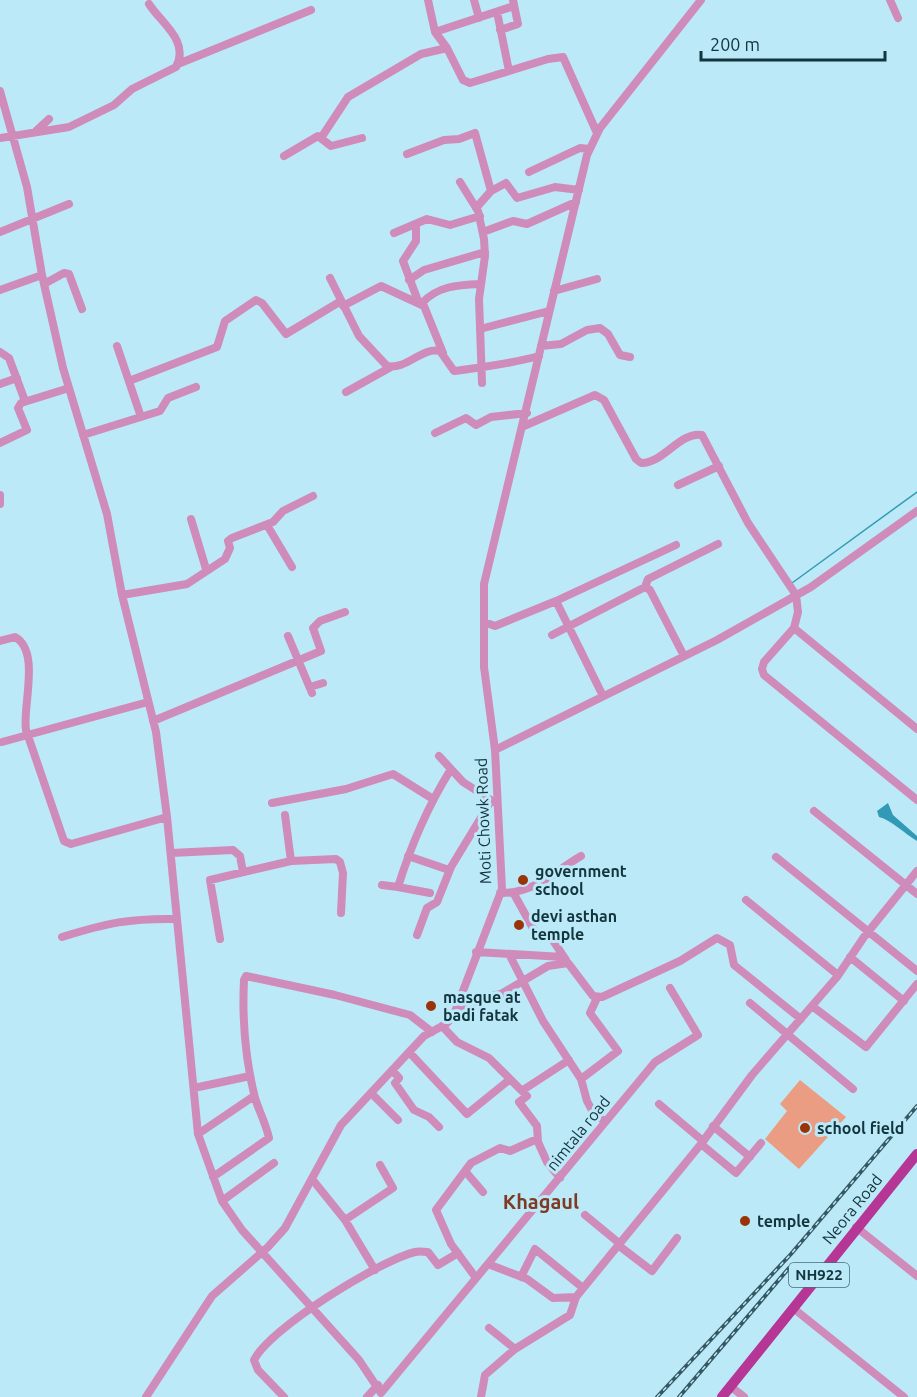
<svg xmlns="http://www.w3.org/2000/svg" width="917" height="1397" viewBox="0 0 917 1397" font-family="Ubuntu,sans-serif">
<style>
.green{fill:#eb9d83}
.water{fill:#339ab6}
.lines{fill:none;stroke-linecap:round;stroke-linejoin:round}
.stream{stroke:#339ab6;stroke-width:1.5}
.minor{stroke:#cf8bb9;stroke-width:8}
.major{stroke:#b63696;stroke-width:10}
.rail-casing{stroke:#355963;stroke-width:4}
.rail{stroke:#bce9f8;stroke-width:1.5;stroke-dasharray:4.5;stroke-linecap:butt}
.poi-dot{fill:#9a3408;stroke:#bce9f8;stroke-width:2}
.labels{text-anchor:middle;stroke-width:6;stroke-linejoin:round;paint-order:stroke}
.shield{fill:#bce9f8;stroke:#466b76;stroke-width:1.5}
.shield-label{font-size:15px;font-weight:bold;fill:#13353e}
.street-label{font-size:16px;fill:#13353e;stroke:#bce9f8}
.poi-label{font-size:16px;font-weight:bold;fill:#13353e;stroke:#bce9f8;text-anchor:start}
.quarter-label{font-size:20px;font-weight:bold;fill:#7e3a23;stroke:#bce9f8}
</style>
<rect width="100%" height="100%" fill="#bce9f8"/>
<path class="green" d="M800,1080L846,1117L799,1169L765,1139L787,1111L780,1104Z"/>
<path class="water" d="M888,803L893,815L917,836V841C905,834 891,820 879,817L877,811Z"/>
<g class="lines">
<path class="stream" d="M792,583L917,492"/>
<path class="minor" d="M428,0L435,32L447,48L463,80L470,83L548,59L563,57L597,133
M474,0L479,18
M890,0L898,18
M497,12L509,71
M500,30L518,24L513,0
M435,32L514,6
M178,64L311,10
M0,91L27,187L42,275L63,368L107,514L122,595L156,732L167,817L198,1134L222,1201L242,1230L359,1360L381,1393L655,1062L698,1035L670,988
M36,131L49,119
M0,138L69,127L114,105L132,89L176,67C190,41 161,23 149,4
M321,138L348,97L421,54L447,48
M407,154L444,140L459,139L475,133L491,191
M284,156L318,136L331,146L362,138
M529,172L580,148L589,149
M460,182L478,211L484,239L485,256L479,299L482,383
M476,208L491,191L506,183L517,198L555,187L579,190
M416,224V241L403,261L418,301
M0,232L69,204
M483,232L513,221L527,224L576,202
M394,233L427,219L450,225L480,216
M330,278L359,336L387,366C407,370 421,347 440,351L454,371C483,367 510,364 539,356
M409,280L424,270L485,252
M44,284L64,273L69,274L82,309
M0,290L42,275
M554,291L597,279
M422,303C438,286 457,285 480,284
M343,306L381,286L424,306L443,353
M480,329L549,311
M117,346L141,417
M541,346L561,344L587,330L600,328L608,334L620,355L630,357
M0,352L9,358L25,401
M129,381L217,347L225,321L256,300L262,303L286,334L341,301
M0,384L17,378
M346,392L391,367
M524,426L595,395L604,400L636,459L641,463C663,464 680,431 702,435L748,523L796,595L798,612L794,628L764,662L762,669L764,675L917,800
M435,433L466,418L476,425L491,417L527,413
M83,435L160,411L168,398L196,387
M0,443L27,430L18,408L21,403L69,388
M678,485L719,466
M0,495V504
M191,519L206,569
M267,525L292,567
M645,587L648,579L718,544
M122,595L187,584L225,559L230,548L228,541L232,538L273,522L283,511L313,496
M556,601L676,545
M484,622L495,626L556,601L603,696
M794,628L917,729
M552,635L645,587L650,590L684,656
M288,636L312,693
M0,641L15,637C41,651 22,708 26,730L64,841L71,844L167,817
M310,687L323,683
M153,721L321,651L313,628L320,621L345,612
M2,742L148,702
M495,750L484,667V584L587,155L600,128L701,0
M439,756L463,782L494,802
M272,803L346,789L393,774L433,799
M814,811L917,894
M285,815L291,861L336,859L340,862L343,873L341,913
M171,853L233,850L240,856L243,872
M408,856L449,870
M776,857L917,971
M382,885L398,887
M430,893L398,887C411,845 428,806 451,769
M500,893C533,894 554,872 581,856
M514,894L535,932L547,937
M746,900L838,975
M417,935L427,908L437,902L451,867L491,801
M62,937C107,923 130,918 177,919
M220,939L210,880L291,861
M552,939L566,960
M476,952L563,957
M509,954L543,1021L581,1079L587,1101L596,1118L599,1117L605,1122
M850,957L904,1001
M750,1003L853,1089
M812,1006L866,1047L917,984
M453,1017L481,998L501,994L548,966L568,963L593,996L602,997L680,961L717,938L730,945L734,965L801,1019
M442,1026L457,1042L489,1058L527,1096L519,1102L537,1126L538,1142L547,1162L560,1178
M409,1052L467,1114L509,1080
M392,1070L399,1078L395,1083L414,1110L429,1117L439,1127
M581,1079L618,1051L590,1013L597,998
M194,1088L250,1076
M523,1090L569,1060
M371,1093L398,1120
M659,1104L703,1141
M713,1126L750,1157
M198,1134L254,1096
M701,1144L736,1173L761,1143
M465,1171L436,1210L451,1244L476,1278
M213,1177L269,1138C266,1124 259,1111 255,1098C245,1058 242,1020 244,980L246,976L335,995L410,1015L432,1032
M312,1179L345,1220L375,1270
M483,1192L465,1171L471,1163L500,1148L510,1151L537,1139
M222,1201L274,1163
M585,1215L619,1243
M345,1220L393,1188L380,1165
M856,1227L917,1276
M618,1245L652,1271L677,1238
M488,1264L527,1279L553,1298L576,1297
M521,1277L535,1249L583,1288
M793,1308L904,1397
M489,1328L515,1349L570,1315L576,1297L701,1144L752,1075L837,977L864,937L917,871
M730,1386L744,1397
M146,1397L212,1296L268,1247L285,1228L341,1125L424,1036L446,1024L453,1017L502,889L495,750L717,640L811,587L917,511
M284,1397L258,1370L254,1360C270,1328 379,1261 415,1252C419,1251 424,1252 428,1252L438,1265L458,1253
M367,1397L378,1385
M481,1397L485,1375L515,1349"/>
<path class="major" d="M722,1397L917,1154"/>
<g class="rail-casing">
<path id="rail" d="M657,1397L791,1254L917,1106
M679,1397L789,1268"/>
</g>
<use href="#rail" class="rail"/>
</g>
<g class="poi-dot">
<circle cx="523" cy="880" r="6"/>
<circle cx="519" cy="925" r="6"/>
<circle cx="431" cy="1006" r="6"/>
<circle cx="805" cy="1128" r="6"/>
<circle cx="745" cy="1221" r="6"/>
</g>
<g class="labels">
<rect class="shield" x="789" y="1263" width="60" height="24" rx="4.5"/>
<g class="shield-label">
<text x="819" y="1280">NH922</text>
</g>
<g class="street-label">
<text transform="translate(483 821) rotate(-92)" y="6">Moti Chowk Road</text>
<text transform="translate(578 1133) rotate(-51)" y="6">nimtala road</text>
<text transform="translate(852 1209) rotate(-51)" y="6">Neora Road</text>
</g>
<g class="poi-label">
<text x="535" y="877">government<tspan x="535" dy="18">school</tspan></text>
<text x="531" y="922">devi asthan<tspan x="531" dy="18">temple</tspan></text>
<text x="443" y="1003">masque at<tspan x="443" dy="18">badi fatak</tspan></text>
<text x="817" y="1134">school field</text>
<text x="757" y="1227">temple</text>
</g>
<g class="quarter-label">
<text x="541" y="1209">Khagaul</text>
</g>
</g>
<path d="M701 51v9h184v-9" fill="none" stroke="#13353e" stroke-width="3"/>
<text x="710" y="51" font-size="18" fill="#13353e" stroke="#bce9f8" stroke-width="4.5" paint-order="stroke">200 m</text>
</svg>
